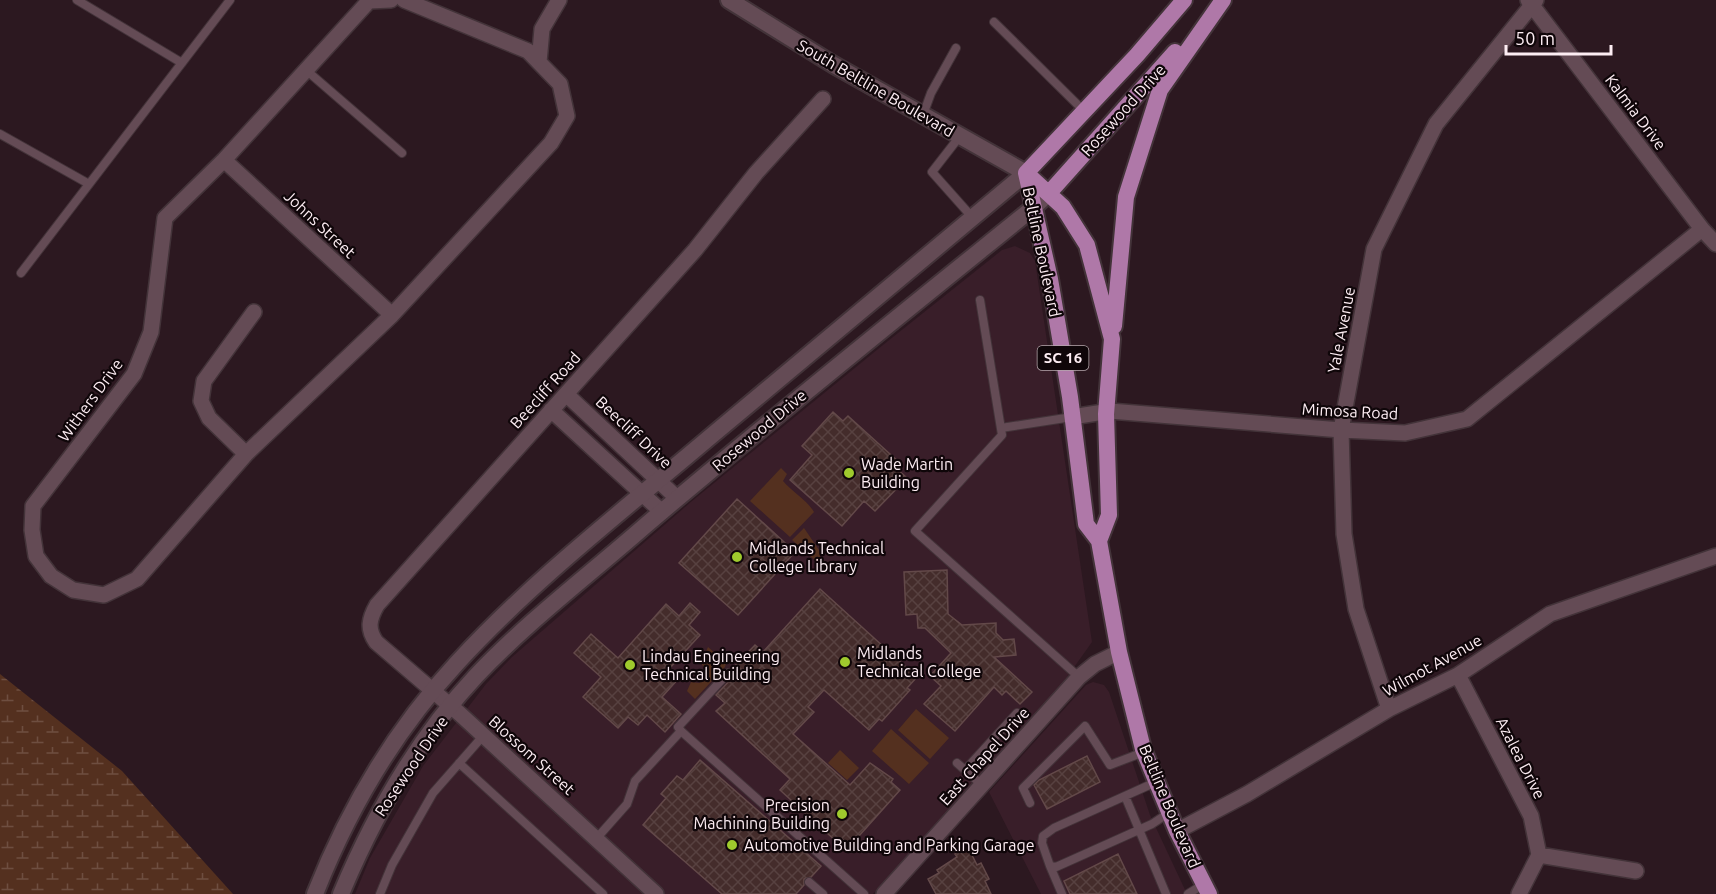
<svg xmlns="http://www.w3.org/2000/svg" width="1716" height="894" viewBox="0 0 1716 894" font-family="Ubuntu,sans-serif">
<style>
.built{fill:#391e29}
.grass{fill:#54301f}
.wetland{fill:url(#wetland-marsh)}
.building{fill:url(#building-cross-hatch);stroke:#634949;stroke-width:1.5}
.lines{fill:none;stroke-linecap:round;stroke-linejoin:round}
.service-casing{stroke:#433339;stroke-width:10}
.minor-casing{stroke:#433339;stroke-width:18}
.secondary-casing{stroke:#433339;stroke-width:20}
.primary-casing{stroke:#433339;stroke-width:20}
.service{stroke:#644b55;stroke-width:8}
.minor{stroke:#644b55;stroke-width:15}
.secondary{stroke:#644b55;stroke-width:16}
.primary{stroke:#af78a8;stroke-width:16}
.poi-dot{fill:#9fca2d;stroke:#0f0609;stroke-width:2}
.labels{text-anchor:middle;stroke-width:4.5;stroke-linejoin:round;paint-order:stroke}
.shield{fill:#0f0609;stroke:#b6a8ad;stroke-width:1.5}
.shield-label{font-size:15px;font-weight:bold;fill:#fdedf3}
.street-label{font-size:16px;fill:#fdedf3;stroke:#0f0609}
.poi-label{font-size:16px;fill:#fdedf3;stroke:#0f0609;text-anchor:start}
</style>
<defs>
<pattern id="wetland-marsh" width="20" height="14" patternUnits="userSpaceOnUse" patternTransform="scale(1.5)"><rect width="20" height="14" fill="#54301f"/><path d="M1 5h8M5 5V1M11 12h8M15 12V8" fill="none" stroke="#6e4e40"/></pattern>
<pattern id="building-cross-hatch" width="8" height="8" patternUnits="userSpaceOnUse" patternTransform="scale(1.5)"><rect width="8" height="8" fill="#442c2b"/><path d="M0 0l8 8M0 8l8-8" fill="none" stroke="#574140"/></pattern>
</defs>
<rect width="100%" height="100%" fill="#2c1820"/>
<path class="built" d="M1015,246L1030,253L1035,261L1092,642L1060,687L873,894H355L370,858L423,766L486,684L512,657L692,501L883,345L1002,250Z
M1093,682L1104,685L1109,692L1150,815L1187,894H1041L989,792L1086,685Z"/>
<path class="grass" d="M781,468L787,474L783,481C792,492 807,500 814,512L790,537L750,501Z
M804,528L819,550L821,561L818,563L792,540Z
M708,647L726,663L725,667L695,699L687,691L691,682L699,683L706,678L707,672L701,663Z
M916,709L949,738L930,759L898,730Z
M891,729L929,763L909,784L872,751Z
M840,750L859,768L847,780L828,763Z"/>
<path class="wetland" d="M0,674L122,771L233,894H0Z"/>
<path class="building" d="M833,412L843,421L848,416L900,463L896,468L907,478L875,511L864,501L842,526L790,480L812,455L802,446Z
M737,499L795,552L738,615L679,563Z
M947,570L948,614L962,625L996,623V633L1003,640L1014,639L1016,655L994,657L1032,692L1020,704L1006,691L1002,695L994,687L955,731L924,704L941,686L930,676L951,653L925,628H918L917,614L906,615L904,572Z
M820,589L917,677L907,688L910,690L882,721L879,719L869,730L824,690L808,707L814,712L793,734L850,785L870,763L893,779L891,782L900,790L850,846L842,839L838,843L780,790L790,779L716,711L725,703L716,695L733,677L732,669L755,645L763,652Z
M690,603L700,612L689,625L700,635L669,669L679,678L662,697L681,714L665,732L647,715L638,725L628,717L618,728L583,697L601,677L574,653L591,634L618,658L666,604L679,616Z
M1087,756L1100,782L1047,809L1034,785L1039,780Z
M700,760L821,866L811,877L804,879V885L796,894H722L643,825L666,798L661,794L677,776L683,780Z
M968,847L977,865L981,863L989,879L985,881L991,894H936L928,879L939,873L937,870L957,857L955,854Z
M1118,854L1137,894H1070L1064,881Z"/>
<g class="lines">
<g class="service-casing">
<path id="service" d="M77,0L182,63
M994,22L1084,111
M306,70L402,153
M923,115L931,93L956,48
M0,134L89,184
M960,136L932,172L972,217
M21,273L230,0
M980,300L1002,435L915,531L1079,677
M1001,428L1072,417
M681,731L678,727L728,673
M459,763L603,894
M957,763L982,785
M965,770L1017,713
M1156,782L1054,828L1043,836L1042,843L1050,866L1056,867L1152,824L1170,812
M1125,796L1166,894
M1030,803L1023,788L1085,726L1110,765L1144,752
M596,839L627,804L635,781L681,731L864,894
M1050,866L1062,894
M809,882L823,894
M380,894L392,865L433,793L483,736
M1188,894L1204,884"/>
</g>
<g class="minor-casing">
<path id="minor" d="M391,0L369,1L224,160L165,218L151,332L134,374L33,506L32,530L36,556L51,576L73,590L104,595L137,579L246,454L392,315L551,143L567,116L560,84L528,51L404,0
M1528,0L1702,229L1716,244
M539,62L542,29L559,0
M224,160L392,315
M566,394L677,498
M551,410L662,512
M1072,417L1110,411L1341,430L1405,433L1467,419L1702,229
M246,454L209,418L201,401L204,381L254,312
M1458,675L1531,816L1539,855L1519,894
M1389,709L1356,609L1344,534L1341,430L1374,249L1436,124L1536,0
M1177,831L1247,794L1389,709L1458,675L1550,614L1716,556
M1539,855L1636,871
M656,894L460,714L376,642C367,629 369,619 377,605L695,250L756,173L823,99
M884,894L1079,677L1095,664L1119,652"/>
</g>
<g class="secondary-casing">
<path id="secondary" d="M315,894C348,810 395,730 457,663C533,580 624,510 710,437C816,349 921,261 1026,173L834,65L729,0
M341,894C374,815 417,739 476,676C528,621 589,575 646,525C773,417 903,313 1033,208L1050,192"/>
</g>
<g class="primary-casing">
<path id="primary" d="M1026,173L1050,279L1070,397L1086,524L1099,541L1119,652L1143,749L1177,831L1209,894
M1026,173L1063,207L1087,245L1112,339L1106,414L1109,515L1099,541
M1026,173L1137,55L1184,0
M1050,192L1175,52
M1114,326L1126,197L1160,90L1223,0"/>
</g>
<use href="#service" class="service"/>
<use href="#minor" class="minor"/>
<use href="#secondary" class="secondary"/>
<use href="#primary" class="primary"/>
</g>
<g class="poi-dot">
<circle cx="849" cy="473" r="6"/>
<circle cx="737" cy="557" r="6"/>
<circle cx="845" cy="662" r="6"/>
<circle cx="630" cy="665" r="6"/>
<circle cx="842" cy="814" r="6"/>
<circle cx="732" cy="845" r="6"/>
</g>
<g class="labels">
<rect class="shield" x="1037.5" y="346" width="51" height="24" rx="4.5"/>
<g class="shield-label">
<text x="1063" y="363">SC 16</text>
</g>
<g class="street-label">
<text transform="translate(876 88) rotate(30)" y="6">South Beltline Boulevard</text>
<text transform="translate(1123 110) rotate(-48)" y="6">Rosewood Drive</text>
<text transform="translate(1636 112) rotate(53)" y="6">Kalmia Drive</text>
<text transform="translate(320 224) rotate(43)" y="6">Johns Street</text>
<text transform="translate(1042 252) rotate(78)" y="6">Beltline Boulevard</text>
<text transform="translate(1341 330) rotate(-79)" y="6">Yale Avenue</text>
<text transform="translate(545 390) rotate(-48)" y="6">Beecliff Road</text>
<text transform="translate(90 400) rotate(-54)" y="6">Withers Drive</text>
<text transform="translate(1350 411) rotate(3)" y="6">Mimosa Road</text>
<text transform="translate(759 430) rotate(-40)" y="6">Rosewood Drive</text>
<text transform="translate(634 432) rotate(43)" y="6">Beecliff Drive</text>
<text transform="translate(1432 665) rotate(-29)" y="6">Wilmot Avenue</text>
<text transform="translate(532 755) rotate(42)" y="6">Blossom Street</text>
<text transform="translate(984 756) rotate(-48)" y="6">East Chapel Drive</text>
<text transform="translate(1521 758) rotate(63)" y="6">Azalea Drive</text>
<text transform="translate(411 766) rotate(-56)" y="6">Rosewood Drive</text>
<text transform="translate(1170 806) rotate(67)" y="6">Beltline Boulevard</text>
</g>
<g class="poi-label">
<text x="861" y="470">Wade Martin<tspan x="861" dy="18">Building</tspan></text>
<text x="749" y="554">Midlands Technical<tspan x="749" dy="18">College Library</tspan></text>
<text x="857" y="659">Midlands<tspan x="857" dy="18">Technical College</tspan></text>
<text x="642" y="662">Lindau Engineering<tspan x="642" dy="18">Technical Building</tspan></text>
<text x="830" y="811" text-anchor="end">Precision<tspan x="830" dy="18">Machining Building</tspan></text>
<text x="744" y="851">Automotive Building and Parking Garage</text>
</g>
</g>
<path d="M1506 45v9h105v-9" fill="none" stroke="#fdedf3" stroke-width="3"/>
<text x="1515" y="45" font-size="18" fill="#fdedf3" stroke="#0f0609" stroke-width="4.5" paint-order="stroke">50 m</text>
</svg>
